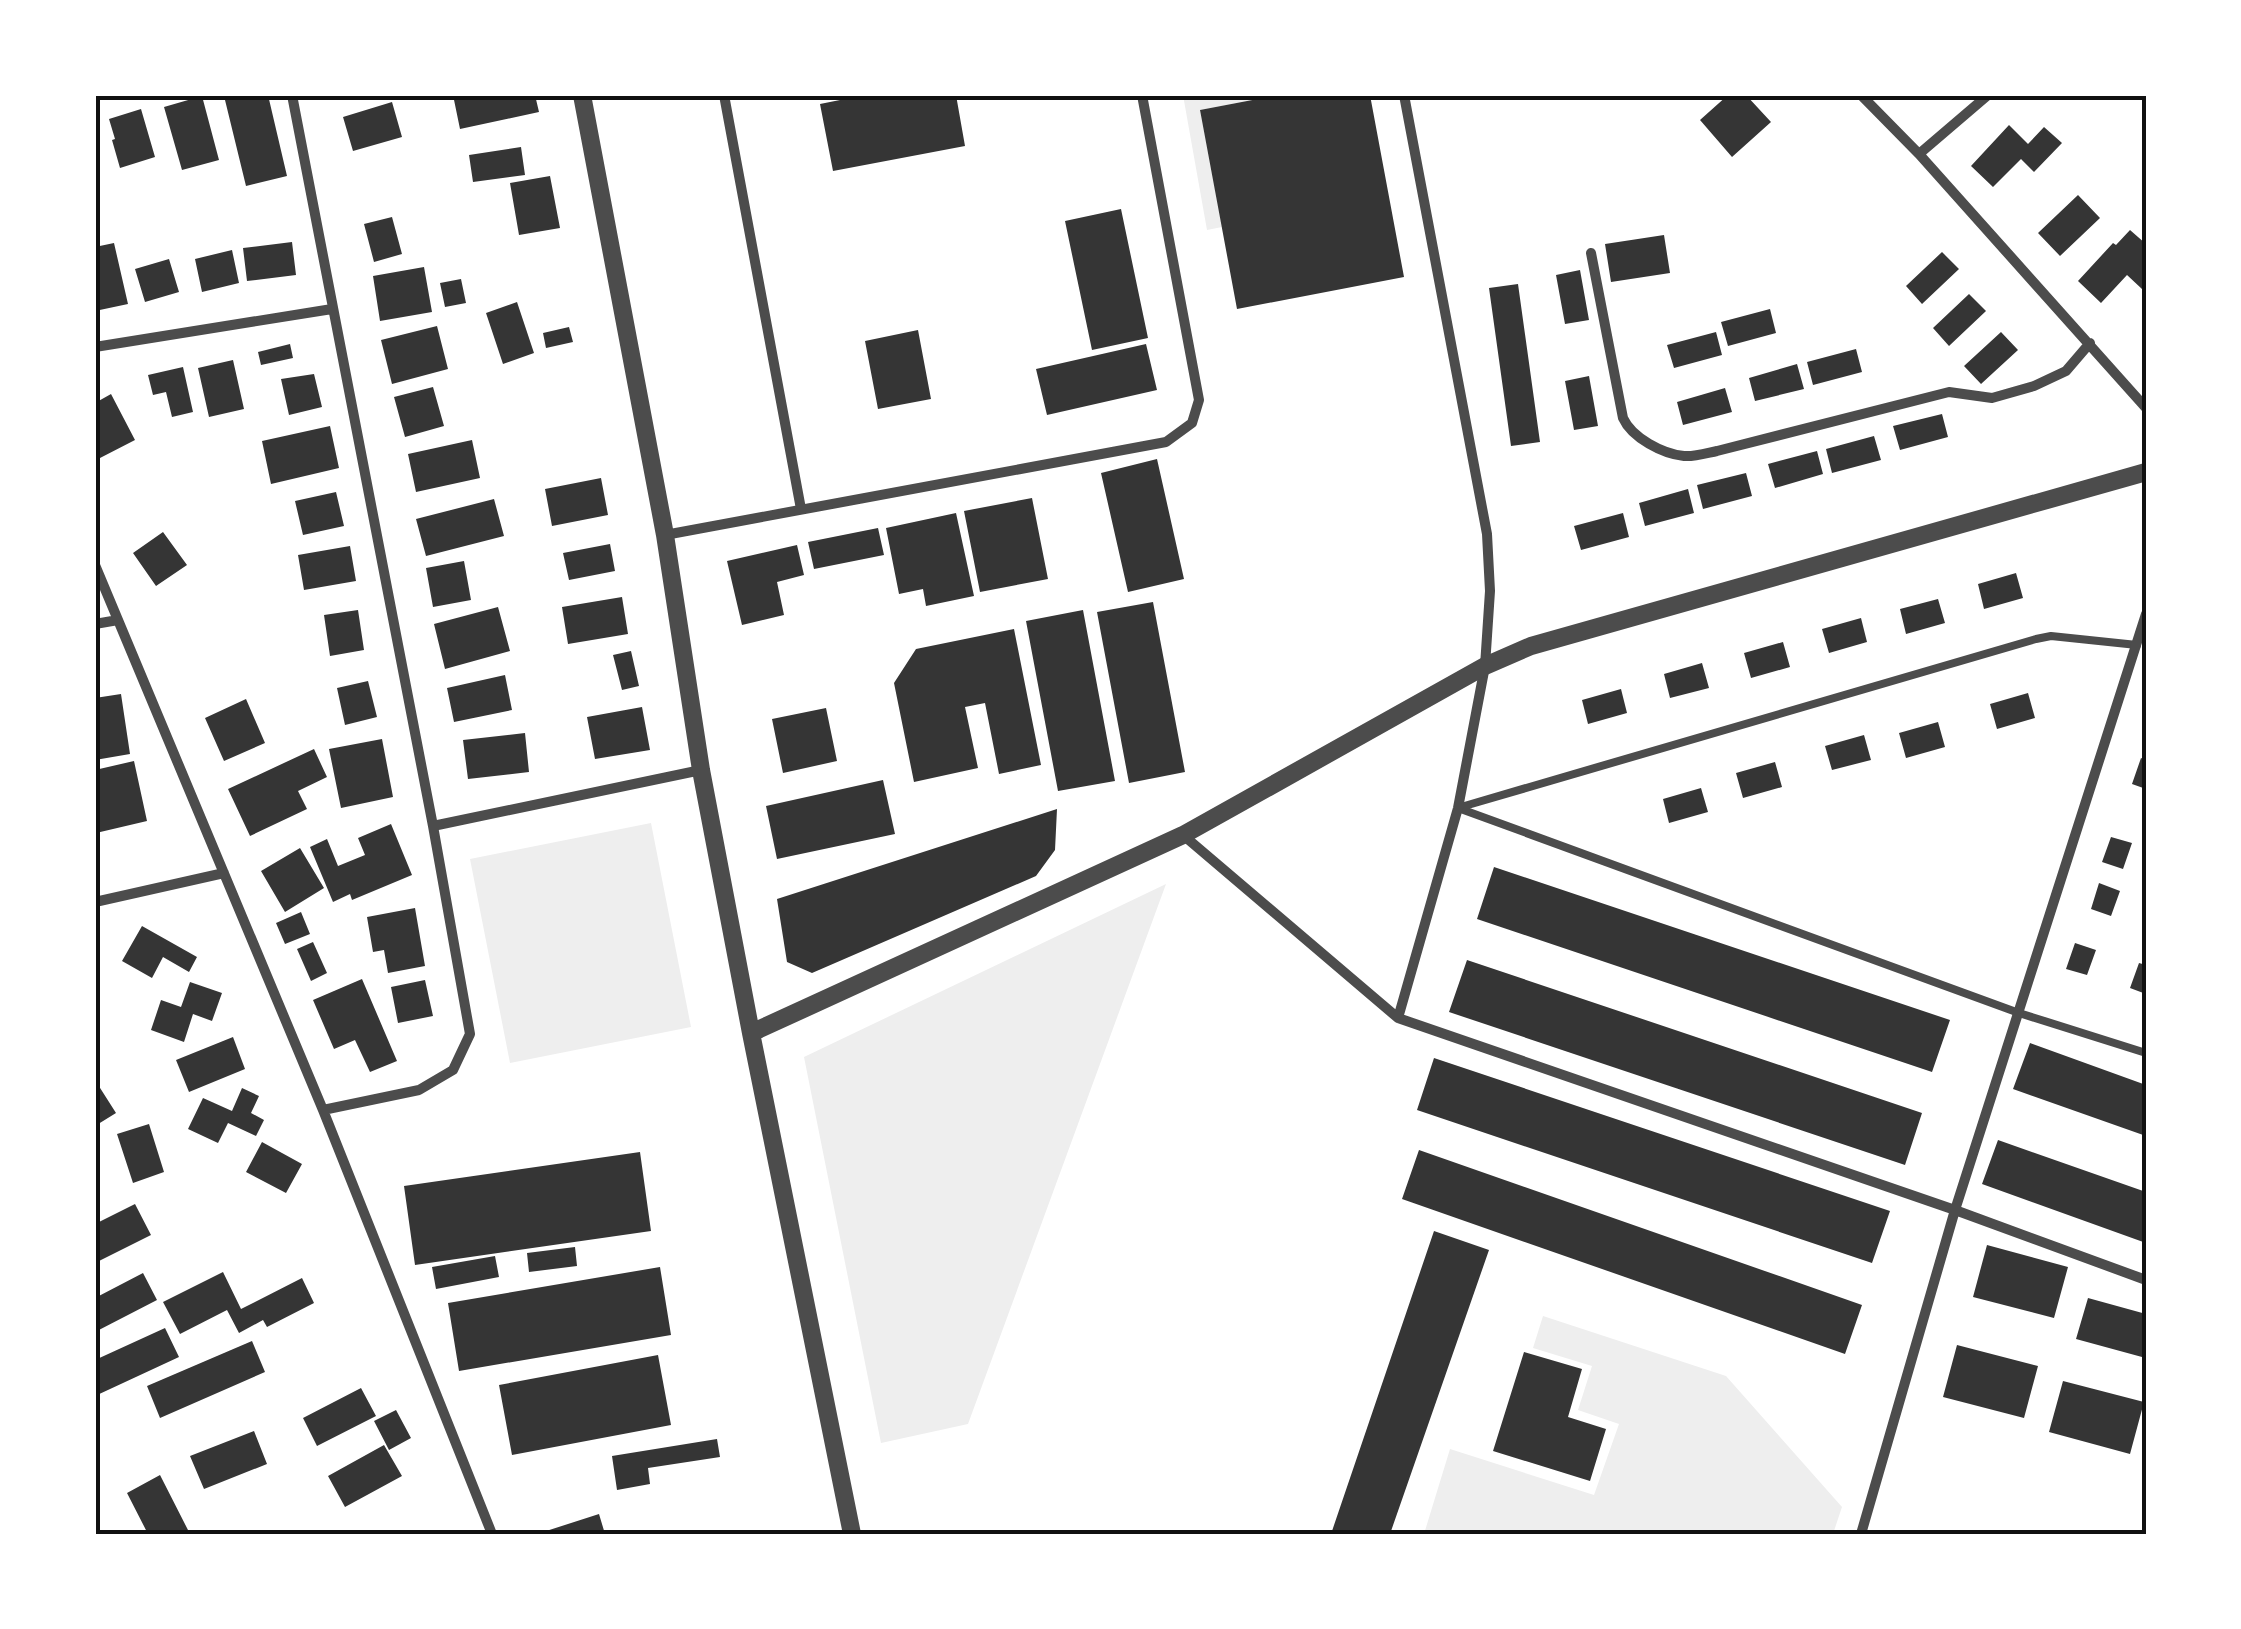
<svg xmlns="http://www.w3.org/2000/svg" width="2241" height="1629" viewBox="0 0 2241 1629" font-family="'PT Sans',sans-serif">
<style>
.green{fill:#eee}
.building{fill:#353535}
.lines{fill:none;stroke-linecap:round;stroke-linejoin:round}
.service{stroke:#4c4c4c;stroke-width:8}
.minor{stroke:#4c4c4c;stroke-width:10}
.tertiary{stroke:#4c4c4c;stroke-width:18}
.neatline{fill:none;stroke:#111;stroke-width:4}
</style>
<rect width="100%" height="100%" fill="#fff"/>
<path class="green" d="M1183,95H1278L1200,110L1222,227L1207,230Z
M651,823L691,1027L510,1063L470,859Z
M1166,884L968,1424L881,1443L804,1057Z
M1543,1316L1726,1376L1842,1507L1833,1534H1424L1450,1449L1594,1495L1619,1424L1578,1410L1592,1366L1533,1348Z"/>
<path class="building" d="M248,95H268L287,176L246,186L225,100Z
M453,95H535L539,112L460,129Z
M865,95H956L965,146L833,171L820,104Z
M1278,95H1370L1404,277L1237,309L1200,110Z
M1728,95H1746L1771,122L1732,157L1700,120Z
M202,96L219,160L182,170L164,107Z
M392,102L402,137L353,151L343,117Z
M141,109L155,157L120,168L112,140L115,139L109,119Z
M2009,125L2028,144L2044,127L2062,143L2034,172L2021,159L1993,187L1971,166Z
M521,147L525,175L473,182L469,155Z
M550,176L560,228L519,235L510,183Z
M2078,195L2100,218L2060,256L2038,233Z
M1121,209L1148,338L1092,350L1065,221Z
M392,217L402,254L374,262L364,224Z
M2130,230L2146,244V284L2142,289L2127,275L2101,303L2078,281L2113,243L2116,245Z
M1664,235L1670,273L1611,282L1605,244Z
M292,242L296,275L247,281L243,248Z
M114,243L128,304L95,311V247Z
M232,250L239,283L202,292L195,259Z
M1942,252L1959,269L1922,304L1906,286Z
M169,259L179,292L145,302L135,269Z
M424,267L432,312L380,321L373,276Z
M1580,270L1589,320L1565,324L1556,275Z
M461,279L466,303L445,307L440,283Z
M1518,284L1540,442L1511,446L1489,288Z
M1969,294L1986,311L1949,346L1933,328Z
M517,302L534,353L503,364L486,313Z
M1770,309L1776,333L1728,346L1721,322Z
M437,326L448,369L392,384L381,340Z
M569,327L573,342L546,348L543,333Z
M918,330L931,399L878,409L865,341Z
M1716,332L1722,355L1674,368L1667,345Z
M2001,332L2018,350L1981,384L1964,366Z
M290,344L293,358L261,365L258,352Z
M1146,344L1157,390L1047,415L1036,369Z
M1856,349L1862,372L1813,385L1807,362Z
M233,360L244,409L209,417L198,368Z
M1797,364L1804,389L1755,401L1749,378Z
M183,367L193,412L172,417L166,392L153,395L148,375Z
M314,374L322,407L289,415L281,379Z
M1589,376L1598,426L1574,430L1565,381Z
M433,387L444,426L405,437L394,397Z
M1725,388L1732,412L1683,425L1677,402Z
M111,394L135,440L100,458L95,449V403Z
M1942,414L1948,437L1900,450L1893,426Z
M330,426L339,468L271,484L262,441Z
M1874,436L1881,460L1832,473L1826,449Z
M472,440L480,478L416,492L408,454Z
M1817,451L1823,474L1775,488L1768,464Z
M1157,459L1184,579L1128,592L1101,473Z
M1746,473L1752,496L1703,509L1697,485Z
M601,478L608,515L552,526L545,489Z
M1688,489L1694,513L1645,526L1639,503Z
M336,492L344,526L303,535L295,501Z
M1032,498L1048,579L980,592L964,511Z
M494,499L504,536L426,556L416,519Z
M956,513L974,596L926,606L923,589L899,594L886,528Z
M1623,513L1629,537L1581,550L1574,526Z
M878,528L884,555L814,569L808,542Z
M163,532L187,565L156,586L133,553Z
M610,544L615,571L569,580L563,553Z
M797,545L804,575L777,582L784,615L742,625L727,561Z
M350,546L356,581L304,590L298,555Z
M464,561L471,600L433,607L426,568Z
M2016,573L2023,598L1984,609L1978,584Z
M622,597L628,634L568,644L562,607Z
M1938,599L1945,623L1906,634L1900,609Z
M1153,602L1185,772L1129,783L1097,612Z
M498,607L510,651L445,669L434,624Z
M358,610L364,650L330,656L324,615Z
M1083,610L1115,781L1058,791L1026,621Z
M1861,618L1867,642L1829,653L1822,629Z
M1014,629L1041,765L999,774L985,703L965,707L978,768L914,782L894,683L916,649Z
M1783,642L1790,667L1751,678L1744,653Z
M631,651L639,686L622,690L613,655Z
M1702,663L1709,688L1670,698L1664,674Z
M505,675L512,710L454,722L447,688Z
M368,681L377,717L345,725L337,688Z
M1621,689L1627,713L1588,724L1582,700Z
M2028,693L2035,718L1997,729L1990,704Z
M121,694L130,754L95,760V698Z
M246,699L265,743L224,761L205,718Z
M642,707L650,750L595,759L587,717Z
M826,708L837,761L783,773L772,719Z
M1938,722L1945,747L1906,758L1899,733Z
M525,733L529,772L468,779L463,740Z
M1864,735L1871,760L1832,770L1825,746Z
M382,739L393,797L341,808L329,749Z
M314,749L327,777L298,791L307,809L250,836L228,789Z
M2141,758L2146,760V789L2132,784Z
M134,761L147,821L96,833L95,770Z
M1775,762L1782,787L1743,798L1736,773Z
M883,780L895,834L777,859L766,806Z
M1701,788L1708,812L1669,823L1663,799Z
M1057,809L1055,850L1036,876L812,973L787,962L777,899Z
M391,824L412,875L352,900L350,894L333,902L310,847L327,839L338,866L365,855L358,838Z
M2111,837L2132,843L2123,869L2102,862Z
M300,848L324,888L285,912L261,871Z
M1494,867L1950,1020L1932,1072L1477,919Z
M2099,883L2120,891L2111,916L2091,909Z
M415,908L425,966L388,973L384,950L373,952L367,917Z
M301,912L310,934L285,944L276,923Z
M142,926L197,957L189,972L163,957L152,978L122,961Z
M313,942L327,973L311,981L297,949Z
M2075,943L2096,950L2087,975L2066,969Z
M1467,960L1922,1113L1905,1165L1449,1012Z
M2139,963L2146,965V994L2130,988Z
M362,979L397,1061L370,1072L355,1040L334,1049L313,1000Z
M425,980L433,1016L398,1023L391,987Z
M190,982L222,993L212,1021L193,1014L184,1042L151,1030L161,1000L181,1007Z
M233,1037L245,1069L189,1092L176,1060Z
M2030,1043L2146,1085V1136L2013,1089Z
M1434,1058L1890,1211L1872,1263L1417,1110Z
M95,1080L116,1113L95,1126Z
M242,1088L259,1096L251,1113L264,1120L256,1136L228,1123L218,1143L188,1129L203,1098L232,1111Z
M149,1124L164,1172L133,1183L117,1134Z
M1998,1140L2146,1192V1243L1982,1184Z
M262,1142L302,1164L286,1193L246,1172Z
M1419,1150L1862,1305L1845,1354L1402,1199Z
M640,1152L651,1231L415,1265L404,1186Z
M135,1204L151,1235L95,1263V1224Z
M1434,1231L1489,1250L1390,1534H1331Z
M1987,1245L2068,1267L2054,1318L1973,1297Z
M575,1247L577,1266L529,1272L527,1253Z
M495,1256L499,1277L436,1289L432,1267Z
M660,1267L671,1335L459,1371L448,1303Z
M223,1272L241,1309L302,1278L314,1303L267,1327L263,1320L239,1333L227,1310L180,1334L163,1302Z
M143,1273L157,1300L95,1332V1298Z
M2088,1298L2146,1314V1341L2142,1357L2076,1339Z
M165,1328L179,1357L95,1396V1360Z
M252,1341L265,1372L160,1418L147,1386Z
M1957,1345L2038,1366L2024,1418L1943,1397Z
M1524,1352L1582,1369L1568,1417L1606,1429L1590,1481L1493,1451Z
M658,1355L671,1425L512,1455L499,1385Z
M2063,1381L2144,1402L2130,1454L2049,1432Z
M361,1388L376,1416L317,1446L303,1418Z
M396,1410L411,1438L389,1450L374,1421Z
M254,1431L267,1464L204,1489L190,1456Z
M717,1439L720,1457L648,1468L650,1484L617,1490L612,1456Z
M384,1445L402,1476L345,1507L328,1476Z
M160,1475L189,1532L185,1534H148L127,1493Z
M599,1514L605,1534H540V1533Z"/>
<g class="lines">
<path class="service" d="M1461,807L2036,639L2051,636L2137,645
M1458,808L2019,1013L2146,1053"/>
<path class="minor" d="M292,95L433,826L470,1034L453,1070L419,1090L323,1110
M724,95L801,509
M1404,95L1487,534L1490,591L1485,666L1458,808L1398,1018L1955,1210L2146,1280
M1861,95L1919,154L2146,408
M1919,154L1988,95
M1591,253L1623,418C1632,438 1663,454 1684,456C1694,457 1707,453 1717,451L1949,392L1992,398L2034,386L2066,371L2090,343
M95,347L332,309
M665,535L1166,442L1192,423L1199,400L1142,95
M95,565L323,1110L492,1534
M95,624L118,620
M433,826L701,770
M1183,835L1398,1018
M95,902L224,873
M1861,1534L1955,1210L2146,614"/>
<path class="tertiary" d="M582,95L665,535L701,770L751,1033L852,1534
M751,1033L1183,835L1485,666L1531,646L2146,472"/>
</g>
<rect width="2241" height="1629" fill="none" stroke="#ffffff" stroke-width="195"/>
<rect x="98" y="98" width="2046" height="1434" class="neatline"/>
</svg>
